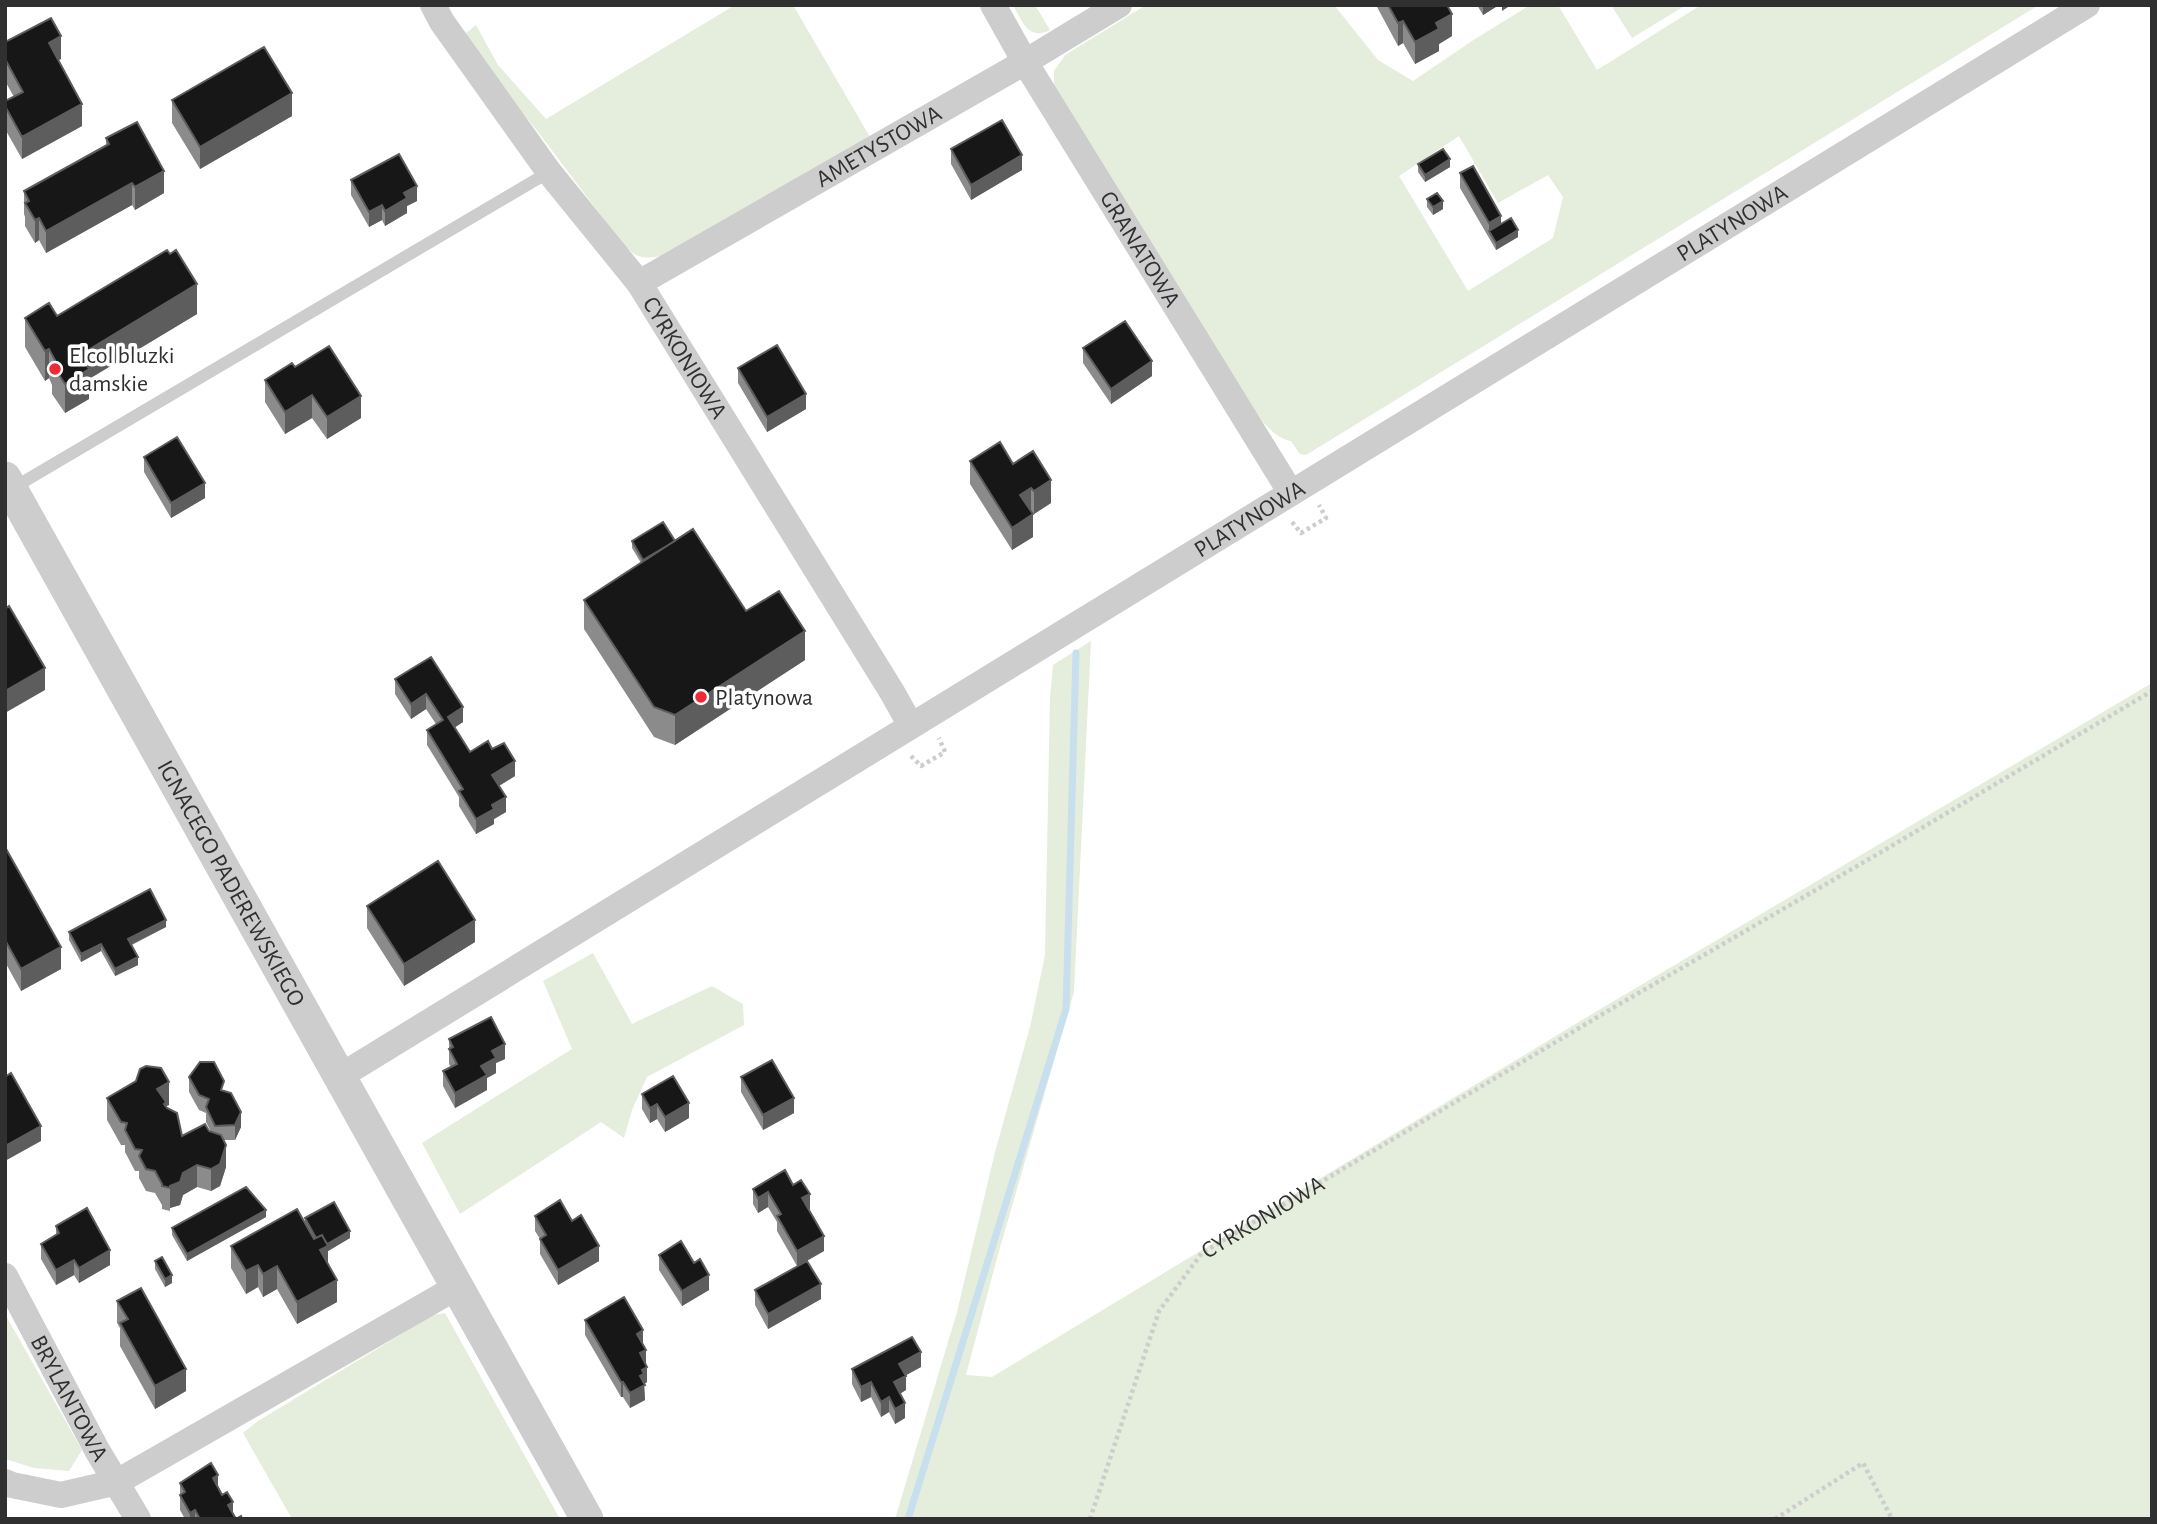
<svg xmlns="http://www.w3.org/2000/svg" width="2157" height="1524" viewBox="0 0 2157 1524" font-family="'Alegreya Sans',sans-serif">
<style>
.green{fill:#e5eddd;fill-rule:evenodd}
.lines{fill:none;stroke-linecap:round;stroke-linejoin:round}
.stream{stroke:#c8dfee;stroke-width:7}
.path{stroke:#cdcdcd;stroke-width:4.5;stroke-dasharray:3.5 3.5;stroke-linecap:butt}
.service{stroke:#cdcdcd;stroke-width:12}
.minor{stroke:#cdcdcd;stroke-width:26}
.tertiary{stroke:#cdcdcd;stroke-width:33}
.wall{fill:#8b8b8b}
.shaded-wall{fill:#5d5d5d}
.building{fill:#171717;stroke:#5d5d5d;stroke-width:2}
.poi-dot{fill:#ee2a35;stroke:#fff;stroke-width:2.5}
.labels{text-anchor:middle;stroke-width:7;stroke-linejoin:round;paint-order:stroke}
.street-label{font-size:24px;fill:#303030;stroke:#fff}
.poi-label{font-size:24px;fill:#303030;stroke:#fff;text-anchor:start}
</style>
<rect width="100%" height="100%" fill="#fff"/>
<path class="green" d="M735,5H793L870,137L662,256C638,260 633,256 618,238L535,128L481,63L466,33L476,25L498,65L546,119Z
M1013,5H1035L1050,30C1028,41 1022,21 1013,5Z
M1146,5H1334L1378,60L1413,81L1475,39L1530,5H1558L1597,70L1701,5H2039L1306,455L1300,454L1291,441C1266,436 1252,405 1239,385L1054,87V71L1065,55ZM1459,136L1498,203L1548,175L1563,197L1553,238L1468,291L1399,176Z
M1611,5H1686L1632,38Z
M1091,641L1074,992L997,1258L966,1375L992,1377L1597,1011L2152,683V1519H895L957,1312L995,1152L1030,1027L1045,955L1050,698L1053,665Z
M593,953L632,1024L712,986L743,1004L744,1025L647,1077L632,1110L624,1138L601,1122L460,1214L422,1143L572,1049L543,981Z
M445,1313L560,1519H292L243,1433L258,1421L433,1315Z
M5,1314L82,1450L69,1471L34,1468L5,1459Z"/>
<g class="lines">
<path class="stream" d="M908,1519L1066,1009L1076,653"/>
<g class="path">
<path d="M2150,5L2152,7"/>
<path d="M1292,522L1301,533L1326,518L1319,505"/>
<path d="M911,756L921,766L945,752L939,738"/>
<path id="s1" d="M1090,1519L1159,1311L1202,1253L1611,1009L1883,851L2152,691"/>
<path d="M1775,1519L1863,1463L1892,1519"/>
</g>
<path class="service" d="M13,488L549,172"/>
<g class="minor">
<path id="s2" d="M433,5L442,22L549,172L639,283L892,692L911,726"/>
<path id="s3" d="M993,5L1025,62L1291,493"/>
<path id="s4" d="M639,283L1025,62L1119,5"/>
<path id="s5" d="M339,1077L2087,5"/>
<path id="s6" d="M5,1276L97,1450L138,1519"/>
<path d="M5,1482L12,1485L61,1495L117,1482L457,1287"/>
</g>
<path class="tertiary" id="s7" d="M5,478L587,1519"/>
</g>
<path class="wall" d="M1376,5H1447L1452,36L1439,44V51L1415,64L1403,43L1398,46Z
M1477,5H1499L1483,15Z
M5,42L61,59L58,60L82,126L22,159L5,129V101L14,97L5,81Z
M172,100L292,116L200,169L172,123Z
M106,138L164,193L135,210L132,205L46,253L39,240L35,243L25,226V217L24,214V191L106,145Z
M951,149L1022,170L971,200L951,164Z
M1418,164L1450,167L1425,182L1418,172Z
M1460,173L1501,224L1518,237L1496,250L1460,188Z
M351,180L417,201L407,206V213L385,226L382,220L369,227L351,195Z
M1427,199L1443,209L1433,215L1427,207Z
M197,314L89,379V399L65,413L52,394V385L49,378L45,381L25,347V318Z
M1083,348L1152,376L1111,404L1083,363Z
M295,367L361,418L327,439L312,418L285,434L265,402V380Z
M738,368L806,409L767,432L738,383Z
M144,457L205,498L171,518L144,472Z
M970,461L1013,464L1051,503L1034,514L1031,510L1030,511L1033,537L1012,550L970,484Z
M632,541H675L746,611L805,660L675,745L654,737L584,629V600L641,563L632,548Z
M431,657L463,722L455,727L470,752L492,749L515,776L499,786L506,812L494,819V824L476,834L459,806V797L427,745V730L436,724L426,709L411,719L395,694V679Z
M5,847L61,969L21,991L5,962Z
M367,906L475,942L404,986L367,928Z
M166,927L132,945L138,965L115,976L101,951L81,962L69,940V932Z
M449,1039L505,1059L496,1063V1073L487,1078V1090L455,1108L443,1086V1071L451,1067L449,1064Z
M189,1077L224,1091L241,1127L235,1140H224L226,1167L220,1186L211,1191L197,1187L183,1195L180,1205L170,1208V1211L162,1209V1205L155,1193L146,1191L139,1178V1171H135L125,1152V1145H121L107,1120V1098L169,1105L166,1106V1108L182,1136L209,1131L211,1132L206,1122V1113L199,1110L189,1092Z
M741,1077L794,1113L763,1130L741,1092Z
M642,1094L689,1118L665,1132L657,1119L650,1123L642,1109Z
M793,1185L810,1209H809L824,1251L807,1261L821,1299L768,1329L755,1305V1290L797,1266L777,1231V1222L768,1207L758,1213L753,1204V1189Z
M535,1216L599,1261L558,1285L540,1254V1239L535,1231Z
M266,1217L187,1261L172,1235V1228Z
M305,1218L350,1238L328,1251V1264L337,1302L297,1324L277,1289L263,1297L258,1287L246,1294L231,1268V1246L305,1223Z
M56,1226L110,1265L79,1283L74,1275L56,1285L41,1259V1244L56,1235Z
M659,1255L709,1290L682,1306L659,1270Z
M155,1261L172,1283L165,1287L155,1269Z
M117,1301L186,1391L155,1409L120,1346V1328L117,1323Z
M585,1320L643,1344L647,1382L644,1384L645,1400L630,1408L623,1397H621L585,1335Z
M921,1367L906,1375V1390L900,1394L905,1418L895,1424L889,1412L881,1417L871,1397L861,1402L852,1384V1369Z
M180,1483L218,1486L236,1519H242H185L180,1510Z"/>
<path class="shaded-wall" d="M1483,5H1499L1483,15Z
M1502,5H1511L1502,11Z
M1452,14V36L1439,44V51L1415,64V42L1436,23Z
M1403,21V43L1398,46V23Z
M61,36V59L49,65V43Z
M292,93V116L200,169V147Z
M82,104V126L22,159V137Z
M1022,155V170L971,200V185Z
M1450,159V167L1425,182V175Z
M164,171V193L135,210V187Z
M132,183V205L46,253V231Z
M417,186V201L407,206V213L385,226V211L404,193Z
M1443,201V209L1433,215V207Z
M382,205V220L369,227V212Z
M1501,216V231H1489V223Z
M39,218V240L35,243V220Z
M1518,230V237L1496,250V243Z
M197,284V314L89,379V399L65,413V384L80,355Z
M49,349V378L45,381V351Z
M1152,361V376L1111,404V389Z
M806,394V409L767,432V417Z
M312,395V418L285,434V412Z
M361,396V418L327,439V417Z
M1051,480V503L1034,514V491Z
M205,483V498L171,518V503Z
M1031,488V510L1020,517V495Z
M1033,514V537L1012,550V528Z
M805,631V660L675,745V715Z
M45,668V690L5,713V691Z
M426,694V709L411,719V704Z
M463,707V722L448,732V717Z
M515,761V776L492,790V775Z
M506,797V812L494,819V824L476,834V819L492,805Z
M166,920V927L128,946V939Z
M475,920V942L404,986V964Z
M101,944V951L81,962V954Z
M61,947V969L21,991V969Z
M138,957V965L115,976V969Z
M505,1044V1059L496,1063V1073L487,1078V1090L455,1108V1093L481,1066L492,1051Z
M169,1082V1105L166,1106V1125L157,1089Z
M794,1098V1113L763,1130V1115Z
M689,1103V1118L665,1132V1117Z
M657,1104V1119L650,1123V1108Z
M241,1112V1127L235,1140V1125Z
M41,1126V1141L5,1161V1146Z
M226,1145V1167L220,1186L211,1191V1169Z
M197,1165V1187L183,1195L180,1205L170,1208V1211V1186L183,1173Z
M768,1192V1207L758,1213V1198Z
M810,1194V1209L802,1213V1198Z
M266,1210V1217L187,1261V1254Z
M350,1231V1238L328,1251V1268L320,1250L322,1247Z
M824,1236V1251L797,1266V1251Z
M599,1246V1261L558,1285V1270Z
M110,1250V1265L79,1283V1268Z
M74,1260V1275L56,1285V1270Z
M258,1265V1287L246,1294V1271Z
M277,1266V1289L263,1297V1274Z
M172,1275V1283L165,1287V1279Z
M709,1275V1290L682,1306V1291Z
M337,1280V1302L297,1324V1302Z
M821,1284V1299L768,1329V1314Z
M643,1330V1345L637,1334Z
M646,1350V1365L640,1353Z
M921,1352V1367L899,1379V1364Z
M647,1367V1382L644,1384L645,1400L630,1408V1393L642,1370Z
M186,1369V1391L155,1409V1386Z
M906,1376V1390L894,1397V1382Z
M621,1382H623V1397H621Z
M871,1382V1397L861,1402V1387Z
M889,1397V1412L881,1417V1402Z
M905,1403V1418L895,1424V1409Z
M218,1475V1490L213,1478Z
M233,1502V1517L228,1505Z
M195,1510V1519H190V1513Z"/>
<path class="building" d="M1388,5H1447L1452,14L1436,23L1439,29L1415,42L1403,21L1398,23Z
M51,18L61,36L49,43L82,104L22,137L5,106V101L23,92L5,59V42Z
M264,47L292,93L200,147L172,100Z
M1002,120L1022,155L971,185L951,149Z
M137,122L164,171L135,187L132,183L46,231L39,218L35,220L25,203L29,201L24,191L109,144L106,138Z
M1443,149L1450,159L1425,175L1418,164Z
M399,154L417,186L404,193L407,198L385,211L382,205L369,212L351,180Z
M1473,166L1501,216L1489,223L1460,173Z
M1437,193L1443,201L1433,207L1427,199Z
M1511,218L1518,230L1496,243L1489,231Z
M167,250L170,254L176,250L197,284L80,355L89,369L65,384L52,364L56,362L49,349L45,351L25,318L49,303L57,316Z
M1125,321L1152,361L1111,389L1083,348Z
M777,345L806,394L767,417L738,368Z
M329,346L361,396L327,417L312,395L285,412L265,380L292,363L295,367Z
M177,437L205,483L171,503L144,457Z
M1000,442L1013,464L1033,451L1051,480L1034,491L1031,488L1020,495L1033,514L1012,528L970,461Z
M663,522L675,541L643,560L632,541Z
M693,529L746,611L779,591L805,631L675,715L654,707L584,600Z
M9,606L45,668L5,691V609Z
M431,657L463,707L448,717L470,752L488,741L492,749L504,743L515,761L492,775L506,797L492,805L494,809L476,819L459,791L463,789L427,730L443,720L426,694L411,704L395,679Z
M5,847L61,947L21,969L5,940Z
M438,861L475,920L404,964L367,906Z
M150,889L166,920L128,939L138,957L115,969L101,944L81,954L69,932Z
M491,1017L505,1044L492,1051L496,1058L481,1066L487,1075L455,1093L443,1071L457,1064L449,1049L453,1047L449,1039Z
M772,1060L794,1098L763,1115L741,1077Z
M200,1062H214L224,1081L221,1090L231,1093L241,1112L235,1125L215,1126L206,1107L209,1099L199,1095L189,1077Z
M146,1066L161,1068L169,1082L157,1089L166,1102L164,1104L167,1108L177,1113L182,1136L205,1124L209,1131L221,1135L226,1145L220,1164L211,1169L197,1165L183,1173L180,1182L170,1186V1188L162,1186V1184L155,1171L146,1169L139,1156L142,1150L135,1149L125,1130L127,1123L121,1122L107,1098L136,1081L140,1069Z
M11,1073L41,1126L5,1146V1077Z
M673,1076L689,1103L665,1117L657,1104L650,1108L642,1094Z
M785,1170L793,1185L801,1180L810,1194L802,1198L824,1236L797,1251L777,1216L781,1214L768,1192L758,1198L753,1189Z
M246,1187L266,1210L187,1254L172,1228Z
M560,1200L572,1221L581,1215L599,1246L558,1270L540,1239L546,1235L535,1216Z
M334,1202L350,1231L327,1244L322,1235L316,1238L305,1218Z
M87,1208L110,1250L79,1268L74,1260L56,1270L41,1244L59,1233L56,1226Z
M297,1209L314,1239L322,1235L328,1246L320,1250L337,1280L297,1302L277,1266L263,1274L258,1265L246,1271L231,1246Z
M681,1241L694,1263L700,1259L709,1275L682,1291L659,1255Z
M162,1257L172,1275L165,1279L155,1261Z
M807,1261L821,1284L768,1314L755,1290Z
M141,1288L186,1369L155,1386L120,1323L128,1319L117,1301Z
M624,1297L643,1330L637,1334L646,1350L640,1353L647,1367L642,1370L644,1374L640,1376L645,1385L630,1393L623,1382H621L585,1320Z
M912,1337L921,1352L899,1364L906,1376L894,1382L905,1403L895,1409L889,1397L881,1402L871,1382L861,1387L852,1369Z
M211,1463L218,1475L213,1478L222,1495L227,1492L233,1502L228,1505L236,1519L241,1516L242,1519H200L195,1510L190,1513L180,1495L185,1492L180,1483Z"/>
<g class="poi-dot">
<circle cx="55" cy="369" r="7"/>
<circle cx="701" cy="697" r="7"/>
</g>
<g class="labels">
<g class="street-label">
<text dy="8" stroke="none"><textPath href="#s4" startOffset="276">AMETYSTOWA</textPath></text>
<text dy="8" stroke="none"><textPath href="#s5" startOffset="1634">PLATYNOWA</textPath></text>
<text dy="8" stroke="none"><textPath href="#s3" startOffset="285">GRANATOWA</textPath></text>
<text dy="8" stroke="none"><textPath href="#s2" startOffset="434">CYRKONIOWA</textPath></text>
<text dy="8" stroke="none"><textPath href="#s5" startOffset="1068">PLATYNOWA</textPath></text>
<text dy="8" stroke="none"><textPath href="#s7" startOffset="464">IGNACEGO PADEREWSKIEGO</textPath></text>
<text dy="8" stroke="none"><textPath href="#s1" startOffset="362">CYRKONIOWA</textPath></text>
<text dy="8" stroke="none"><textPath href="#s6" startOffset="138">BRYLANTOWA</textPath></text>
</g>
<g class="poi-label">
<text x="69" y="363">Elcol bluzki<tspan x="69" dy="28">damskie</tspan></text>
<text x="715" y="705">Platynowa</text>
</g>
</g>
<rect width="2157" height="1524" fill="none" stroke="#303030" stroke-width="14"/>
</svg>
